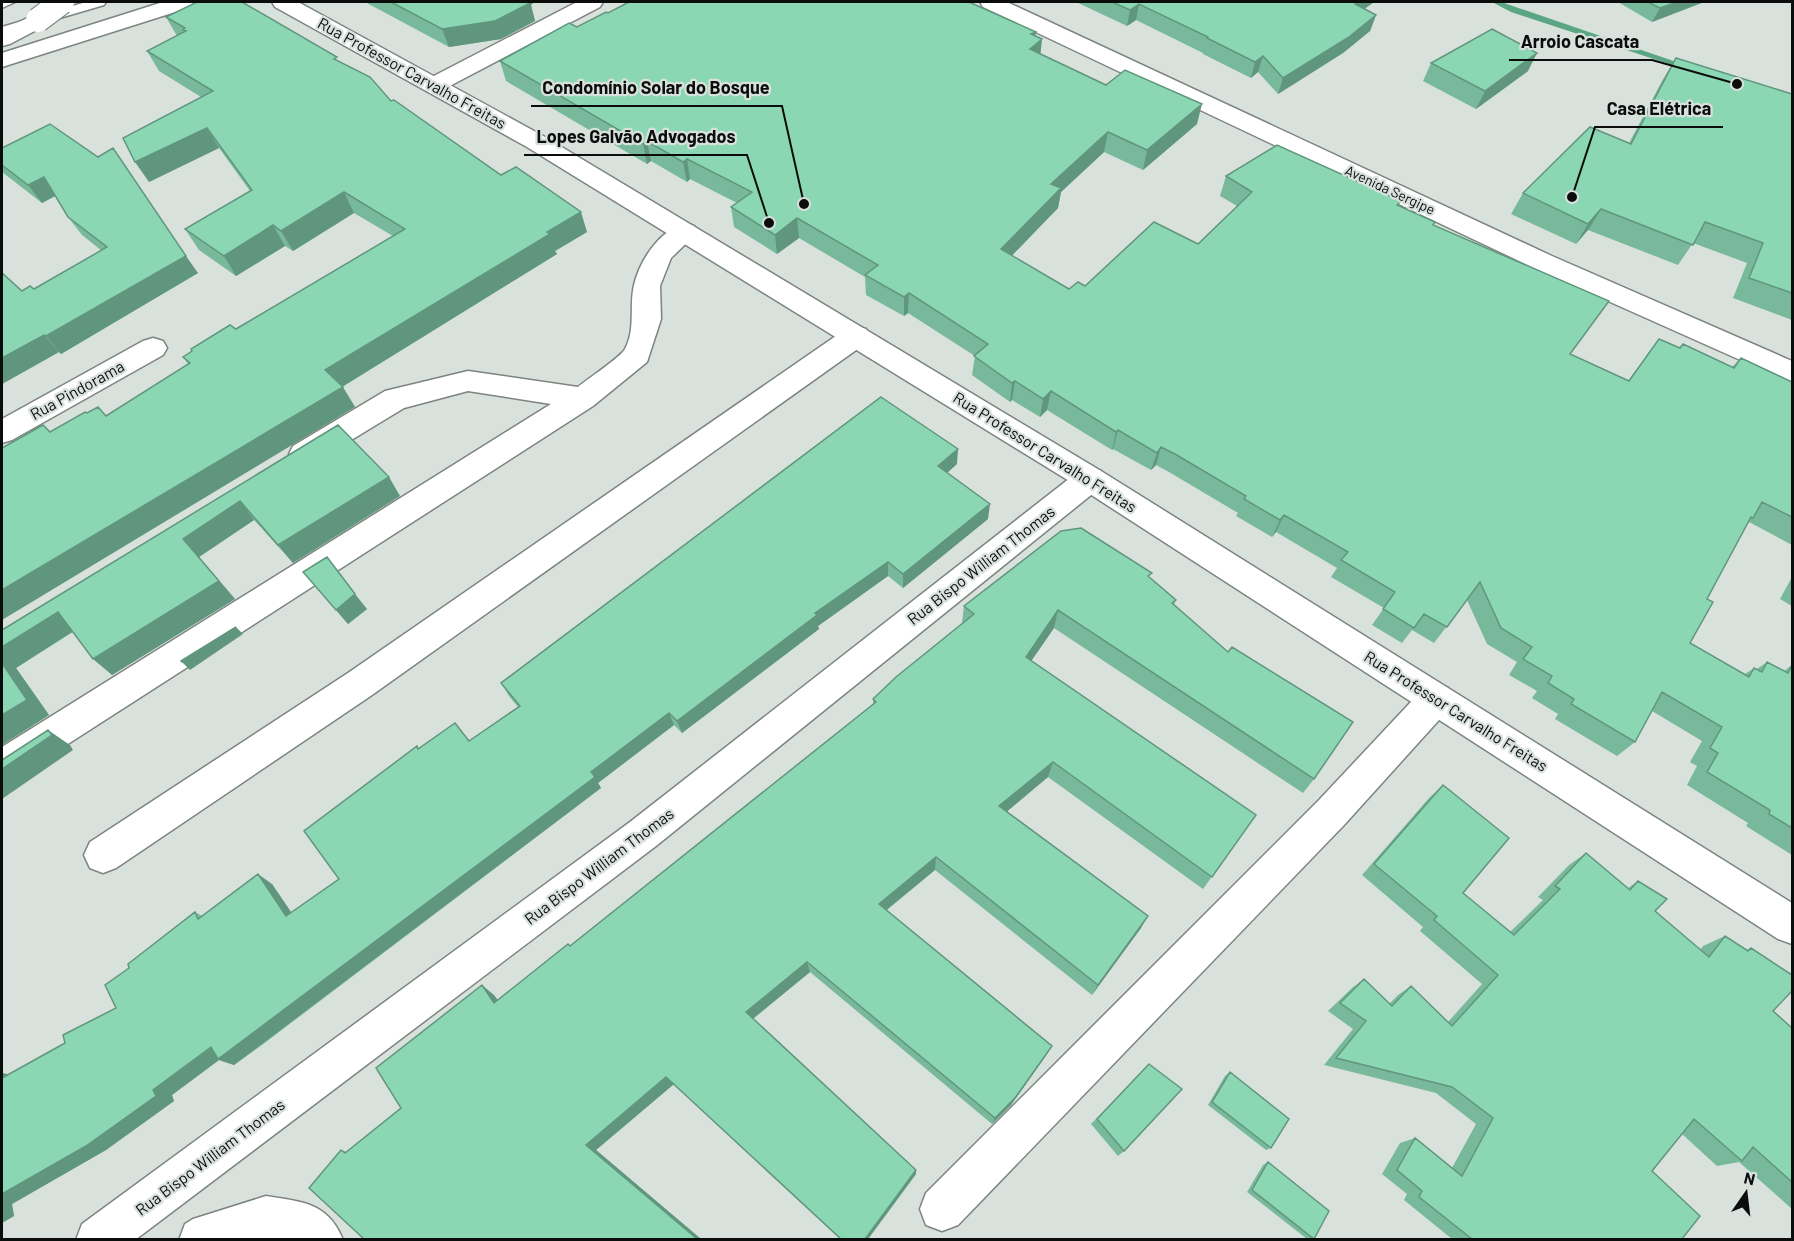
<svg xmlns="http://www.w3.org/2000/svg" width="1794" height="1241" viewBox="0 0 1794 1241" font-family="Barlow,sans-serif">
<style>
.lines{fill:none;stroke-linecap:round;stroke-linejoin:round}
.stream{fill:#5aa583;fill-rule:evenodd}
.service-casing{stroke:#7d8480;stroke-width:3}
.minor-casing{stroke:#7d8480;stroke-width:3}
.tertiary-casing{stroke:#7d8480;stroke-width:3}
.secondary-casing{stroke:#7d8480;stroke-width:3}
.primary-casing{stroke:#7d8480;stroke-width:3}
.service{fill:#fff;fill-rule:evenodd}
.minor{fill:#fff;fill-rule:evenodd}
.tertiary{fill:#fff;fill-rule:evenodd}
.secondary{fill:#fff;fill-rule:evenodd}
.primary{fill:#fff;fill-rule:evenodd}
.secondary-bridge-casing{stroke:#7d8480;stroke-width:26;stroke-linecap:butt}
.secondary-bridge{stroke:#fff;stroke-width:24}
.wall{fill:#78b99b}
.shaded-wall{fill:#61967e}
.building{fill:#8bd7b4;stroke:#61967e;stroke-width:1.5}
.labels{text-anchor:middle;stroke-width:4.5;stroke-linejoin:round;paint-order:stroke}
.far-street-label{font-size:14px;fill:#0b0d0c;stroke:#d9e1dd}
.street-label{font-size:16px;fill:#0b0d0c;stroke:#d9e1dd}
.leader{fill:none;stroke:#0b0d0c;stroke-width:2}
.callout-dot{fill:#0b0d0c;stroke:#d9e1dd;stroke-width:2}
.callout-label{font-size:18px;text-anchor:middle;font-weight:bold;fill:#0b0d0c;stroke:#d9e1dd;stroke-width:4.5;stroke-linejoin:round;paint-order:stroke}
</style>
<rect width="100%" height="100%" fill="#d9e1dd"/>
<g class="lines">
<path class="stream" d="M1492,2H1501L1691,67L1684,69L1511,12Z"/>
<g class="service-casing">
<path id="service" d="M2,2H15L2,8Z
M86,2H106L104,5L2,35V27Z"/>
</g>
<g class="minor-casing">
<path id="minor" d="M577,2H603L600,7L444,89L436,91L428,89L425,84L428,79Z
M980,2H1007L1552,256L1792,361V383L1534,268L983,7Z
M685,223L694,226L698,232L671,258L660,286L661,319L647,362L593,406L15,778L2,782V747L551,404L468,391L404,408L315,462L304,465L293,462L289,454L293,446L385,391L468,371L578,387C587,379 620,358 625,349C636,329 629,306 634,285C640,260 659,231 685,223Z
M856,326L866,329L870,336L866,343L372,695L116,868L103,873L90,868L84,855L90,842L348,673L846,329Z
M153,338L163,341L167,348L163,355L12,440L2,443V419L143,341Z
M1090,467L1101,471L1105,479L1101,487L656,846L135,1240H76L82,1224L630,822L1079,471Z
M1436,684L1448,688L1453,699L1448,710L1345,824L958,1225L942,1231L926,1225L920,1209L926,1193L1319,800L1424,688Z
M266,1196C302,1202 328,1202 343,1240H179L185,1224L193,1219Z"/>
</g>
<g class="tertiary-casing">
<path id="tertiary" d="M272,2H298L545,137L1101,471L1792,903V944L1778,939L1079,487L527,147L275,7Z"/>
</g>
<g class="secondary-casing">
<path id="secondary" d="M38,13L46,15L49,20L46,25L10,44L2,46V30Z"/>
</g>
<g class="primary-casing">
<path id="primary" d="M163,2H194L191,7L2,67V53Z"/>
</g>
<use href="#service" class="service"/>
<use href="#minor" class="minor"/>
<use href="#tertiary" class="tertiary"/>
<use href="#secondary" class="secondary"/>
<use href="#primary" class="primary"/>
<g class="secondary-bridge-casing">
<path id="secondary-bridge" d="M38,20L62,2"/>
</g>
<use href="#secondary-bridge" class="secondary-bridge"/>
</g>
<path class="wall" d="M365,2H534L531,5L535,21L501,39L449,47Z
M1076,2H1374L1364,9L1376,15L1370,31L1343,53L1278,94L1258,72L1251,78L1203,54V53L1136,20L1127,26Z
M1618,2H1704L1652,22Z
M608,13L1035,36L1040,54L1106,85L1197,124L1143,170L1104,152L1061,192L1058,208L1011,256L1069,289L1085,286L1198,244L1237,206L1220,196L1226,176L1399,206L1435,222L1434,225L1571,354L1628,381L1659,339L1680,348L1732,367L1741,358L1792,382V545L1749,522L1747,524L1707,599L1690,643L1745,674L1754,668L1757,669L1767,662L1784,671L1792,665V855L1746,826L1748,823L1687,785L1697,766L1690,762L1702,741L1652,711L1635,742L1617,756L1555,719L1558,714L1532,698L1537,691L1509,675L1517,662L1487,644L1467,600L1434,643L1412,630L1402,643L1372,625L1384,608L1331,577L1337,568L1276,532L1272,537L1236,516L1238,513L1169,472L1156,465L1151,470L1113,449L1112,450L1047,410L1040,417L1012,400L1010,402L972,375L975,356L908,313L904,316L866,295L865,277L799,238L777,254L734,227L731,207L737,203L690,179L687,182L651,161L647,164L506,81L500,61Z
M166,17L339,61L391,101L587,232L555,251L557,254L342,387L355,407L50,432L87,413L106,416L188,364L183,357L236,329L393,236L354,213L293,251L285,246L236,276L199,250L185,229L250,191L219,148L149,182L201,97L159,71L147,51L177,36Z
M1676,58L1792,94V320L1733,298L1747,263L1693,243L1678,265L1588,230L1576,244L1511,214L1523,193L1629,143L1663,79Z
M1431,63L1528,71L1476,109L1423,81Z
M2,148L198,273L61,354L59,352L2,384L22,291L34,289L102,251L82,235L68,217L55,196L42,203L2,172Z
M338,425L400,496L293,563L254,520L199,557L235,599L112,675L73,632L16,668L49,715L2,745V630Z
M957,464L947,473L988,519L903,588L888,576L818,626L819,629L682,733L674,725L598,783L601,788L262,1045L234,1065L219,1060L172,1095L174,1101L106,1150L12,1204L14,1216L2,1223V1073L8,1075L65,1043L116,1008L129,968L195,912L202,916L272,884L291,913L339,879L418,749L469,741L518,707L509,696L501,683Z
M303,572L367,609L348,624Z
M1792,577V606L1780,599Z
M1150,578L1176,600L1174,605L1314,779L1303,793L1054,628L1031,661L1256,815L1203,889L1048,777L1007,811L1141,928L1092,995L935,870L887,910L1047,1054L1011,1105L992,1124L810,972L753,1019L916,1170V1174L868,1239H840L674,1084L596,1150L701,1239H364L341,1150L347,1152L401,1108L494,995L498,1000L570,946L873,704V699L962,623L964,606Z
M1443,785L1463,893L1510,932L1543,900L1538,897L1569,865L1586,853L1628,888L1638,881L1655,911L1700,950L1703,946L1725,936L1746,950L1751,948L1773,1011L1792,1028V1209L1739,1162L1717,1166L1682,1134L1652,1171L1682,1239H1452L1404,1200L1407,1194L1382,1174L1400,1143L1415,1138L1452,1168L1476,1124L1436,1093L1324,1065L1353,1029L1328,1011L1352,988L1364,979L1389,1004L1398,995L1411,986L1448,1022L1482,984L1420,931L1423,927L1362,875L1429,798Z
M1149,1064L1124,1151L1118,1156L1091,1124Z
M1230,1072L1271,1148L1266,1150L1208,1105L1225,1076Z
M1268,1162L1314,1239H1307L1247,1192L1263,1165Z"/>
<path class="shaded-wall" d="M518,2H534L531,5L535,21L501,39L449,47L442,29Z
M1358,2H1374L1349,20L1355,4Z
M1677,2H1704L1652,22L1660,8Z
M1139,4L1136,20L1127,26L1130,10Z
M1376,15L1370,31L1343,53L1278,94L1283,78Z
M1036,32L1034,45L1042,39L1040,59L1027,68L1031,34Z
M1537,53L1528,71L1476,109L1485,91Z
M1263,56L1258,72L1251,78L1255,62Z
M1202,104L1197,124L1143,170L1147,150Z
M207,128L219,148L149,182L135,162Z
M1108,132L1104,152L1061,192L1058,208L999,269L1001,249L1051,184Z
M647,141L651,161L647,164L643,144Z
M687,159L690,179L687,182L683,162Z
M44,177L57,195L42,203L28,185Z
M344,192L354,213L293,251L281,231Z
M1601,209L1588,230L1576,244L1588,224Z
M581,212L587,232L555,251L557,254L337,390L325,370L547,232Z
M797,218L799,238L777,254L775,235Z
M273,225L285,246L236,276L224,256Z
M186,256L198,273L61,354L46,336Z
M909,293L908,313L904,316V297Z
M44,335L59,352L2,384V358Z
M1015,381L1012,400L1010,402L1012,383Z
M343,387L355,407L2,620V590Z
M1051,391L1047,410L1040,417L1043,399Z
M1118,430L1113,449L1112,450L1116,432Z
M1161,447L1156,465L1151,470L1157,453Z
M958,449L957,464L938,481V466Z
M389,477L400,496L293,563L278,545Z
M240,501L254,520L199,557L235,599L112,675L93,659L183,539Z
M990,504L988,519L903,588V574Z
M1284,515L1276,532L1272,537L1280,520Z
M888,562V576L818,626L819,629L682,733L677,721L815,613Z
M355,594L367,609L348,624L336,610Z
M1058,610L1054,628L1023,673L1026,657Z
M58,612L78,628L16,668L49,715L2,745V647Z
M236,627L243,634L190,670L182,662Z
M669,713L674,725L598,783L601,788L234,1065L219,1060L172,1095L174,1101L106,1150L12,1204L14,1216L2,1223V1194L153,1090L591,772Z
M48,730L70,745L73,750L2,799V769Z
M1053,762L1048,777L997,820L999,806Z
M936,857L935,870L880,915L879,904Z
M258,874L272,884L300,925L286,916Z
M1148,916L1141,928L1092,995L1098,985Z
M807,962L810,972L750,1021L746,1012Z
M482,985L494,995L506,1013L494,1003Z
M1052,1046L1047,1054L1011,1105L992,1124L995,1118Z
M2,1073L16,1076L2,1083Z
M666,1077L674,1084L596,1150L701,1239H697L586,1145Z
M916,1170V1174L868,1239H865Z"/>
<path class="building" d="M197,2H242L337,57L334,59L370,77L391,101L394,100L501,175L516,167L581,212L547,232L550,234L325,370L343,387L2,590V448L43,425L50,432L85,412L87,413L98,407L106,416L190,363L183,357L192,351L191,349L230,325L236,329L405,229L344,192L281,231L273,225L224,256L185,229L252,190L207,128L135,162L123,138L213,91L147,51L186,31L183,30L185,28L166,17Z
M391,2H528L530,3L495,21L442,29Z
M629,2H969L1036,32L1031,34L1042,39L1030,49L1106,85L1125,70L1202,104L1147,150L1108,132L1051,184L1061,188L1001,249L1069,289L1078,282L1085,286L1154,222L1198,244L1252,192L1226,176L1277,145L1401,201L1397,205L1435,222L1433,225L1609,301L1570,354L1629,381L1659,339L1680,348L1683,344L1734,368L1741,358L1792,382V517L1762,502L1753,518L1751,517L1707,599L1713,602L1690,643L1749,677L1754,668L1762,672L1767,662L1788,673L1792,665V828L1769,814L1770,810L1707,772L1718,753L1710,748L1722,727L1662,692L1635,742L1571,704L1574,699L1548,683L1552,676L1523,659L1532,647L1501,628L1480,582L1447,627L1424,614L1414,628L1383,609L1395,592L1341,560L1348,552L1284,515L1280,520L1244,499L1246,496L1175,454L1161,447L1157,453L1118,430L1116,432L1051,391L1043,399L1015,381L1012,383L974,356L988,344L909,293L904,297L865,275L878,265L797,218L775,235L731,207L752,192L687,159L683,162L647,141L643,144L500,61L569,23L577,27L606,12L608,13Z
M1112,2H1358L1355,4L1376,15L1349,37L1283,78L1263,56L1255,62L1207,38L1208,37L1139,4L1130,10Z
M1648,2H1677L1660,8Z
M1492,29L1537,53L1485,91L1431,63Z
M1676,58L1792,94V293L1749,278L1763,243L1705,222L1693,245L1601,209L1588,224L1523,193L1590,127L1631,144Z
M50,124L98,157L113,148L186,256L46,336L44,335L2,358V273L22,291L30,286L34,289L107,247L68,217L44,177L28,185L2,165V148Z
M881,397L958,449L938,466L990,504L903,574L888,562L815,613L817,615L677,721L669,713L591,772L595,777L218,1059L211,1047L153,1090L156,1096L86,1146L2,1194V1078L65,1043L63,1035L116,1008L105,985L129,968L128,964L195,912L198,919L258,874L286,916L339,879L304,831L417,746L418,749L455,723L469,741L520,706L501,683Z
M338,425L389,477L278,545L240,501L183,539L219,581L93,659L58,612L2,647V630Z
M1081,528L1152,573L1148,576L1176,600L1172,603L1228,652L1232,647L1353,722L1314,779L1058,610L1026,657L1256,815L1212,877L1053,762L999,806L1148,916L1098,985L936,857L879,904L1052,1046L1015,1098L995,1118L807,962L746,1012L916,1170L865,1239H841L666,1077L586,1145L697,1239H364L309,1188L341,1150L345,1153L401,1108L376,1068L482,985L494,1003L568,944L570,946L876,702L873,699L896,677L974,614L964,606L1061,531Z
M327,557L355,594L336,610L303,572Z
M236,627L182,662L181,661Z
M2,663L27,700L2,715Z
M48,730L52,735L2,769V760Z
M1443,785L1509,838L1463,893L1514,935L1560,889L1555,886L1586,853L1630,890L1638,881L1667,899L1655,911L1709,957L1725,936L1748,951L1751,948L1792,975V991L1773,1011L1792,1028V1182L1753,1147L1742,1161L1694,1119L1652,1171L1700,1216L1682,1239H1472L1419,1197L1422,1191L1397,1170L1415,1138L1462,1176L1493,1118L1452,1087L1336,1058L1366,1021L1340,1003L1364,979L1392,1006L1411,986L1452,1026L1498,975L1434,920L1437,916L1374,864Z
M1149,1064L1182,1089L1124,1151L1097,1119Z
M1230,1072L1289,1119L1271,1148L1212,1102Z
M1268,1162L1329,1211L1314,1239L1252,1190Z"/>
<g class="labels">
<g class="far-street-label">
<text transform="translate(1390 190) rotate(25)" y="5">Avenida Sergipe</text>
</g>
<g class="street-label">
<text transform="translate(412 73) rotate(29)" y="6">Rua Professor Carvalho Freitas</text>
<text transform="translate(77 390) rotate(-29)" y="6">Rua Pindorama</text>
<text transform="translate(1045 452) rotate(32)" y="6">Rua Professor Carvalho Freitas</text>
<text transform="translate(981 565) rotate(-38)" y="6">Rua Bispo William Thomas</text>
<text transform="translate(1456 711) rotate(32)" y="6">Rua Professor Carvalho Freitas</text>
<text transform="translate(599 866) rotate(-37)" y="6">Rua Bispo William Thomas</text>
<text transform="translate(210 1157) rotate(-37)" y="6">Rua Bispo William Thomas</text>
</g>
</g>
<path class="leader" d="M1737 84L1652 60H1509M804 204L782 106H531M1572 197L1595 127H1723M769 223L747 155H524"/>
<g class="callout-dot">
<circle cx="1737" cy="84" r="6"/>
<circle cx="804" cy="204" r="6"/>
<circle cx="1572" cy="197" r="6"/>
<circle cx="769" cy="223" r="6"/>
</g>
<g class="callout-label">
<text x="1580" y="48">Arroio Cascata</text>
<text x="656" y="94">Condomínio Solar do Bosque</text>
<text x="1659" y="115">Casa Elétrica</text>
<text x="636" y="143">Lopes Galvão Advogados</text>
</g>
<rect width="1794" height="1241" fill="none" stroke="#0b0d0c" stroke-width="6"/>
<g transform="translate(1746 1193) rotate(14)" stroke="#d9e1dd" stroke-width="4.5" paint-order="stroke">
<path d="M0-4.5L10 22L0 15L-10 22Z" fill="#0b0d0c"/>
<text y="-9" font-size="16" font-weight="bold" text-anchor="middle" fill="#0b0d0c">N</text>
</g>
</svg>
